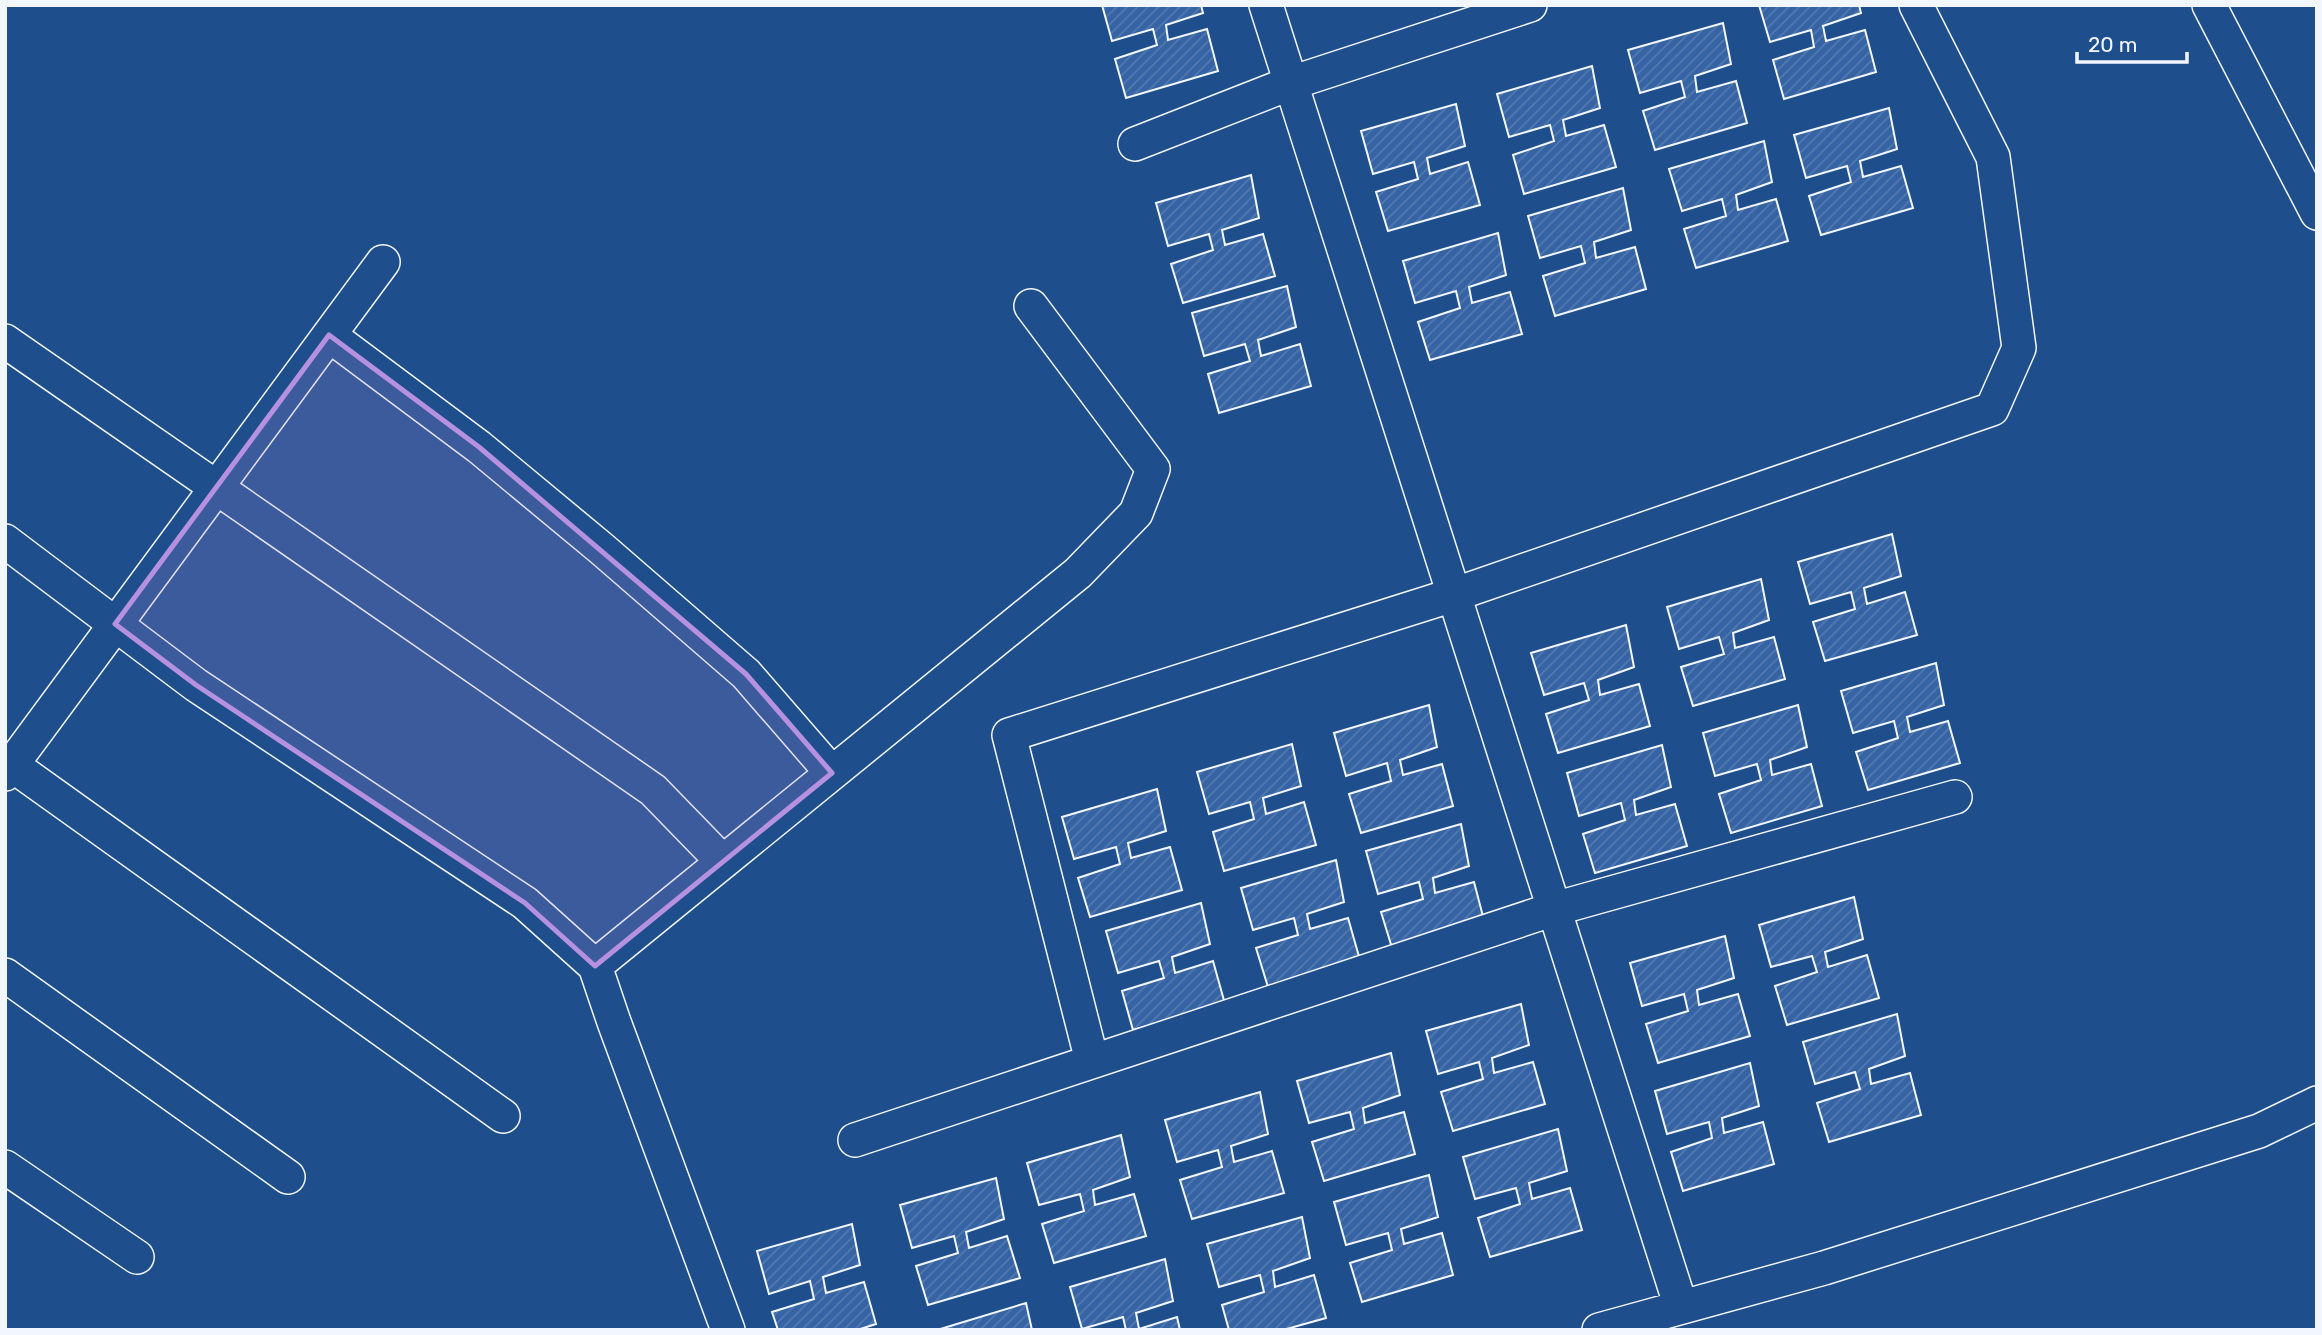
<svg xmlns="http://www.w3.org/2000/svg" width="2322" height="1335" viewBox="0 0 2322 1335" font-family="Rubik,sans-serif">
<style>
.building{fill:url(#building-hatch);stroke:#f2f6ff;stroke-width:2}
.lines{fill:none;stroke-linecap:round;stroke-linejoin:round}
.minor-casing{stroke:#f2f6ff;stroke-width:36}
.minor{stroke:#1f4e8c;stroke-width:33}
.marked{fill:#b691df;fill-opacity:0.2;stroke:#b691df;stroke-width:5;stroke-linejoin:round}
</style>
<defs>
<pattern id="building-hatch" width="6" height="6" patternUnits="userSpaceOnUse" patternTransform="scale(1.75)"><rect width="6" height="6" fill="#3563a3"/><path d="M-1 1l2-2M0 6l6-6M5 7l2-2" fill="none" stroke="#537ab1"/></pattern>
</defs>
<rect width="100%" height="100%" fill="#1f4e8c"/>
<path class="building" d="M1102,5H1201L1203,13L1166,25L1168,40L1207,29L1218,71L1126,98L1115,59L1157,45L1153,29L1112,41Z
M1759,5H1859L1861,13L1823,26L1826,41L1865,30L1876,72L1784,99L1773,60L1814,47L1811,30L1770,42Z
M1723,23L1731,64L1695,76L1697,92L1736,81L1747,123L1655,150L1643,111L1685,97L1681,81L1640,93L1628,50Z
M1592,66L1600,108L1563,120L1566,136L1604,125L1616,167L1524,194L1513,155L1554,141L1550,125L1509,137L1497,94Z
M1456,104L1465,146L1427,158L1430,174L1468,162L1480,205L1388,231L1376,192L1418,179L1414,162L1373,174L1361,131Z
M1889,108L1897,149L1860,161L1863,177L1901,166L1913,208L1821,235L1809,196L1851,182L1847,166L1806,178L1794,135Z
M1764,141L1772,182L1736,195L1738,210L1776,199L1788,241L1696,268L1684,229L1726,216L1722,199L1682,211L1669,169Z
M1251,175L1259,218L1222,230L1225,245L1263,234L1275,276L1183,303L1171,264L1213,250L1209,234L1168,246L1156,203Z
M1623,188L1631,230L1594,242L1596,258L1635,247L1646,289L1555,316L1543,276L1585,263L1581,246L1540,258L1528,216Z
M1498,233L1506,275L1469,287L1472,303L1510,292L1522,334L1430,360L1418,322L1460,308L1456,291L1415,303L1403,261Z
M1287,286L1296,327L1258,340L1261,356L1300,344L1311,386L1219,413L1208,374L1250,361L1245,344L1204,356L1192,313Z
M1892,534L1901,576L1864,588L1867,604L1905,592L1917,635L1825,661L1813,622L1855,609L1851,592L1810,604L1798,562Z
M1761,579L1769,620L1733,633L1735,648L1774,637L1785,679L1693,706L1681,667L1724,654L1719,637L1679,649L1667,607Z
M1626,625L1634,667L1598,680L1600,695L1639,684L1650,726L1558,753L1546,714L1589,700L1584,683L1544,695L1531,653Z
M1936,663L1944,705L1907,717L1910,732L1948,721L1960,763L1868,790L1856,752L1898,738L1894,721L1853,733L1841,691Z
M1429,705L1437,747L1400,760L1403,775L1442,764L1453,806L1361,833L1349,794L1391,781L1387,763L1346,776L1334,733Z
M1798,705L1807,747L1770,760L1772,775L1811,764L1822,806L1731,833L1719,794L1761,780L1757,764L1715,776L1703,733Z
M1292,744L1301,786L1263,798L1266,814L1304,802L1316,845L1224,871L1213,832L1254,819L1250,802L1209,814L1197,772Z
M1662,745L1671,787L1634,800L1636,815L1675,804L1687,846L1595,873L1583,834L1625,820L1621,803L1579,816L1567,773Z
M1157,789L1166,831L1128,843L1131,858L1170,847L1182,890L1090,917L1078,878L1120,864L1116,847L1074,859L1062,817Z
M1461,824L1469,866L1433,878L1435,893L1474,882L1485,924L1393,951L1381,912L1423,899L1419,882L1378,894L1366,851Z
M1336,860L1344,902L1307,914L1310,929L1348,918L1360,960L1268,987L1256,948L1298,935L1294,918L1253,930L1241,888Z
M1854,897L1863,939L1825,952L1828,967L1867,955L1879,998L1787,1025L1775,986L1817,972L1812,956L1771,967L1759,925Z
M1201,903L1210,944L1172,957L1175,973L1213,961L1225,1004L1133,1030L1122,991L1164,978L1159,961L1118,973L1106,931Z
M1725,936L1734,978L1697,990L1699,1005L1738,994L1750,1036L1658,1063L1646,1024L1688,1011L1684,994L1642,1006L1630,963Z
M1521,1004L1529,1045L1492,1058L1494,1073L1533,1062L1545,1104L1453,1131L1441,1092L1483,1079L1479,1062L1438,1074L1426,1031Z
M1897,1014L1905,1056L1869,1069L1871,1084L1910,1073L1921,1115L1829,1142L1817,1103L1860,1089L1855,1072L1815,1084L1803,1042Z
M1391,1053L1400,1095L1363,1108L1365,1123L1404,1112L1415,1154L1324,1181L1312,1142L1354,1129L1350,1112L1309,1123L1297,1081Z
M1750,1063L1759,1106L1722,1118L1724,1133L1763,1122L1774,1164L1683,1191L1671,1152L1712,1138L1709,1122L1667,1134L1655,1091Z
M1260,1092L1268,1134L1231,1146L1234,1162L1272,1151L1284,1193L1192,1219L1180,1180L1222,1167L1218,1150L1177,1162L1165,1120Z
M1558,1129L1567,1171L1529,1183L1532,1199L1570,1188L1582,1230L1490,1257L1478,1218L1520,1204L1516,1188L1475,1199L1463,1157Z
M1121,1135L1130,1177L1093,1190L1095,1205L1134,1194L1146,1236L1054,1263L1042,1224L1084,1211L1080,1194L1039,1205L1027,1163Z
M1429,1175L1438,1217L1401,1229L1404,1244L1442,1233L1453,1275L1362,1302L1350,1263L1392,1250L1388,1233L1346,1245L1334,1202Z
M996,1178L1004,1219L966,1232L969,1248L1007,1236L1020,1278L928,1305L916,1266L958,1253L954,1236L912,1248L900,1205Z
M1302,1217L1310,1258L1273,1271L1275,1287L1314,1275L1326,1318L1283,1330H1229L1222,1305L1264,1292L1260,1275L1219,1287L1207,1244Z
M852,1224L860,1265L823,1277L826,1293L864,1282L876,1324L857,1330H778L772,1312L814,1299L810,1281L769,1294L757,1251Z
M1165,1259L1173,1301L1136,1313L1139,1329L1177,1317L1180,1330H1126L1123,1317L1082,1329L1070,1287Z
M1026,1303L1032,1330H937Z"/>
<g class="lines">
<g class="minor-casing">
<path id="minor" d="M1266,5L1681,1307
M2209,5L2317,213
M1135,144L1291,83L1530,5
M329,335L479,447L602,549L746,674L832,773
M5,341L653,790L723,862
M5,541L196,685L525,903L595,966L614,1022L728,1330
M5,760L503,1116
M5,774L383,262
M595,966L1078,573L1136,513L1153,469L1031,306
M5,975L288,1177
M1092,1061L1009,735L1453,595L1992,409L2019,348L1993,157L1916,5
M855,1140L1554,909L1955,797
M5,1167L137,1257
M1599,1330L1824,1268L2259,1131L2317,1103"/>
</g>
<use href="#minor" class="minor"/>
</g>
<path class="marked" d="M329,335L479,447L746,674L832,773L595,966L525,903L196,685L115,624Z"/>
<rect width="2322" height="1335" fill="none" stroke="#f2f6ff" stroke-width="14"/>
<path d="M2077 52v10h110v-10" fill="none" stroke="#f2f6ff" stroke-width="3.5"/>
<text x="2088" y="52" font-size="21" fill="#f2f6ff" stroke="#1f4e8c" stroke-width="5" paint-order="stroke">20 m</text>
</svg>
